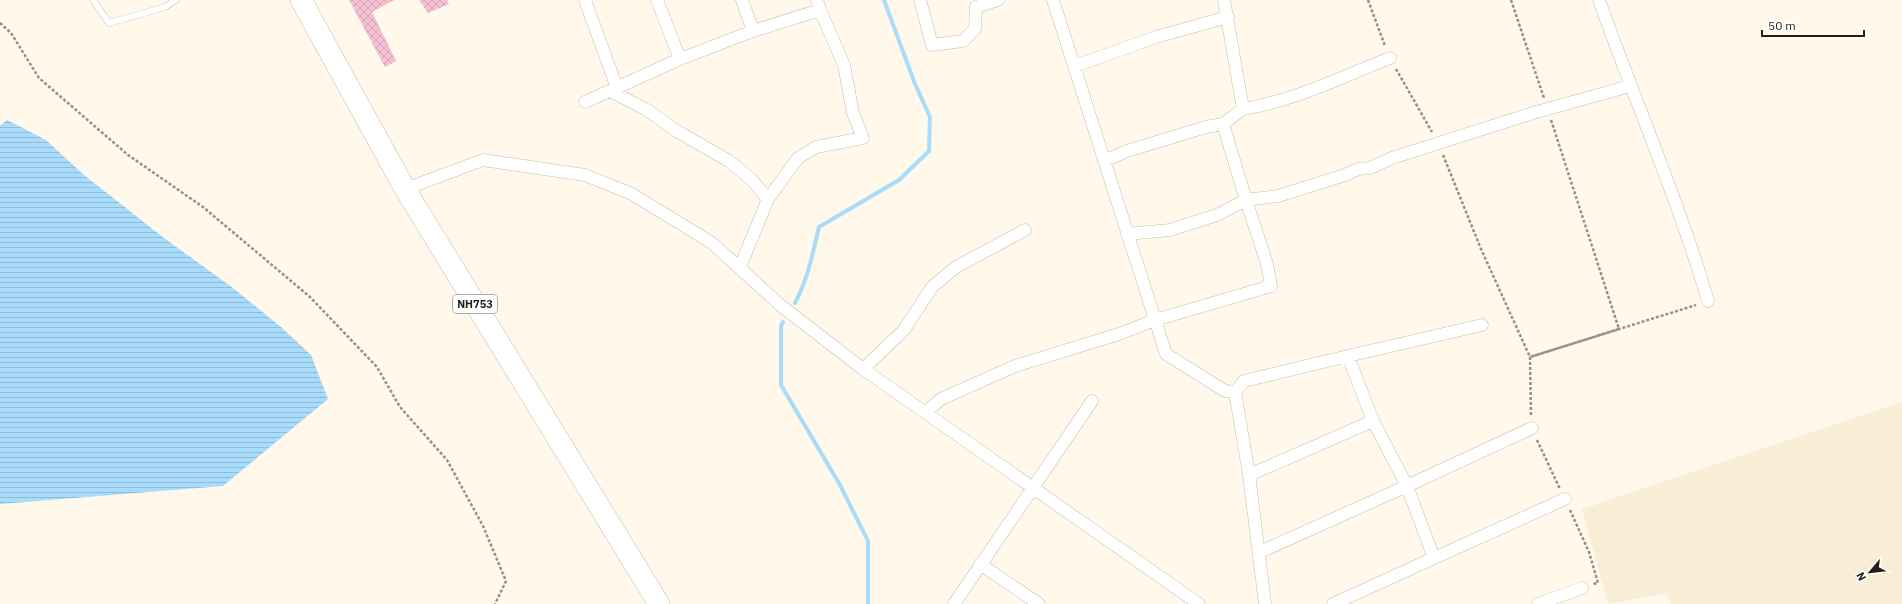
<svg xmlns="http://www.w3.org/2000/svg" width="1902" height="604" viewBox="0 0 1902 604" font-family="'IBM Plex Sans',sans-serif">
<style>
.built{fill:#f9edd6}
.water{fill:url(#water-rules)}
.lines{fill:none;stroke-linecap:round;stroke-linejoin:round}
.stream{stroke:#a9dcfa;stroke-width:4}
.building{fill:url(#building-cross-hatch)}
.service-casing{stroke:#c5bdae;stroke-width:7}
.minor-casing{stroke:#c5bdae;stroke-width:13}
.trunk-casing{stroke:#c5bdae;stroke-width:22}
.path{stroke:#969187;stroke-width:2.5;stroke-dasharray:3 2;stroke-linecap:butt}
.service{stroke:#fff;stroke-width:6}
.minor{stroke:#fff;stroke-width:12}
.trunk{stroke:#fff;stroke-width:21}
.labels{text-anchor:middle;stroke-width:3;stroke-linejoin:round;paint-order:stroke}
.shield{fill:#fff;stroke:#64625e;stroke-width:1}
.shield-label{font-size:11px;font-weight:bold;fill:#211f19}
</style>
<defs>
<pattern id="water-rules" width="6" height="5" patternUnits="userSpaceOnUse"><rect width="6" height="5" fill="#a9dcfa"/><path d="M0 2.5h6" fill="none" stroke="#91bcd6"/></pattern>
<pattern id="building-cross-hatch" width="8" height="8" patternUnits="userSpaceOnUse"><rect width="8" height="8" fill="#f6c1d5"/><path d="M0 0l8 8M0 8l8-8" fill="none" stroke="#d3a5b6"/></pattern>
</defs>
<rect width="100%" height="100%" fill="#fff8eb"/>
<path class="built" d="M1902,402V604H1671L1666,593L1608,604L1582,509Z"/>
<path class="water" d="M7,120L46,140L84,175L164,238L233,288L281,327L311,355L328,399L223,486L0,504V126Z"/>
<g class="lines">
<path class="stream" d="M795,303C808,279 813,252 819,227L899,180L929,151L930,117L915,84L884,0
M783,322L781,326V385L840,485L868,541V604"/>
</g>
<path class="building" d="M349,0H394L372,12L396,61L385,67Z
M419,0H447L449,4L428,13Z"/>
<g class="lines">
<g class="service-casing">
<path id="service" d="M93,0L109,23L165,7L176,0"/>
</g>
<g class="minor-casing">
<path id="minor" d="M585,0L617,88
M657,0L680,59
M920,0L932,45L963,41L975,29L976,7L998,0
M1053,0L1166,354L1225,391L1235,392L1249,475L1265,604
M1599,0C1635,101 1678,199 1708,301
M753,31L820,10L817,0
M1075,66L1156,37L1228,17
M610,91L647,110L675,130L729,161L751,179L768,199
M585,102L680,59L753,31L742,0
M1243,109C1294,101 1342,77 1390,58
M1104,161L1127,151L1206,127L1223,124
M405,189L483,160L585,175L632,194L712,243L780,305L863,369L1199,604
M1127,234L1170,230L1217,215L1246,200L1223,124L1243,109L1224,0
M740,267L768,199L798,158L816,147L863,138L853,113L844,65L820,10
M1348,356L1482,325
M863,369L904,330L932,287L956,267L1025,230
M1235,392L1244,381L1348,356L1373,421L1407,486L1260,552
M926,412L941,399L1015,366L1119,334L1155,320L1271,286L1267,264L1246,200L1278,196L1345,175L1358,169L1370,168L1392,158L1533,113L1630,86
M1249,475L1373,421
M1434,558L1565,499
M980,564L1039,604
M954,604L1092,401
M1333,604L1434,558L1407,486L1532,428
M1538,604L1582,588"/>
</g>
<g class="trunk-casing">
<path id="trunk" d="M301,0L405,189L659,604"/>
</g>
<path class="path" d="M1368,0L1385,46
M1511,0L1544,98
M0,23L11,33L39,78L128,155L203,207L310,297L377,367L400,407L447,460L483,526L506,581L495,604
M1396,69L1432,132
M1551,120L1619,329L1530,357L1696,305
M1443,155L1481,249L1530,357L1531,416
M1537,440L1560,489
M1570,510L1589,552L1598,583L1593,584"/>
<use href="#service" class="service"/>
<use href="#minor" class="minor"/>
<use href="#trunk" class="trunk"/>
</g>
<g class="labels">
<rect class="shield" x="453" y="295" width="44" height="18" rx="3"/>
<g class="shield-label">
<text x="475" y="308">NH753</text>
</g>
</g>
<g transform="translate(1870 572) rotate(242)" stroke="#ffffff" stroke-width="3" paint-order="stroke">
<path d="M0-3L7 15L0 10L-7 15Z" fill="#211f19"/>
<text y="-6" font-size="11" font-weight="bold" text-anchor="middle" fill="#211f19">N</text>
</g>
<path d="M1762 30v6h102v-6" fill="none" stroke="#211f19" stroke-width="2"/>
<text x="1768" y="30" font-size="12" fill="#211f19" stroke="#ffffff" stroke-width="3" paint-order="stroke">50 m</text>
</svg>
